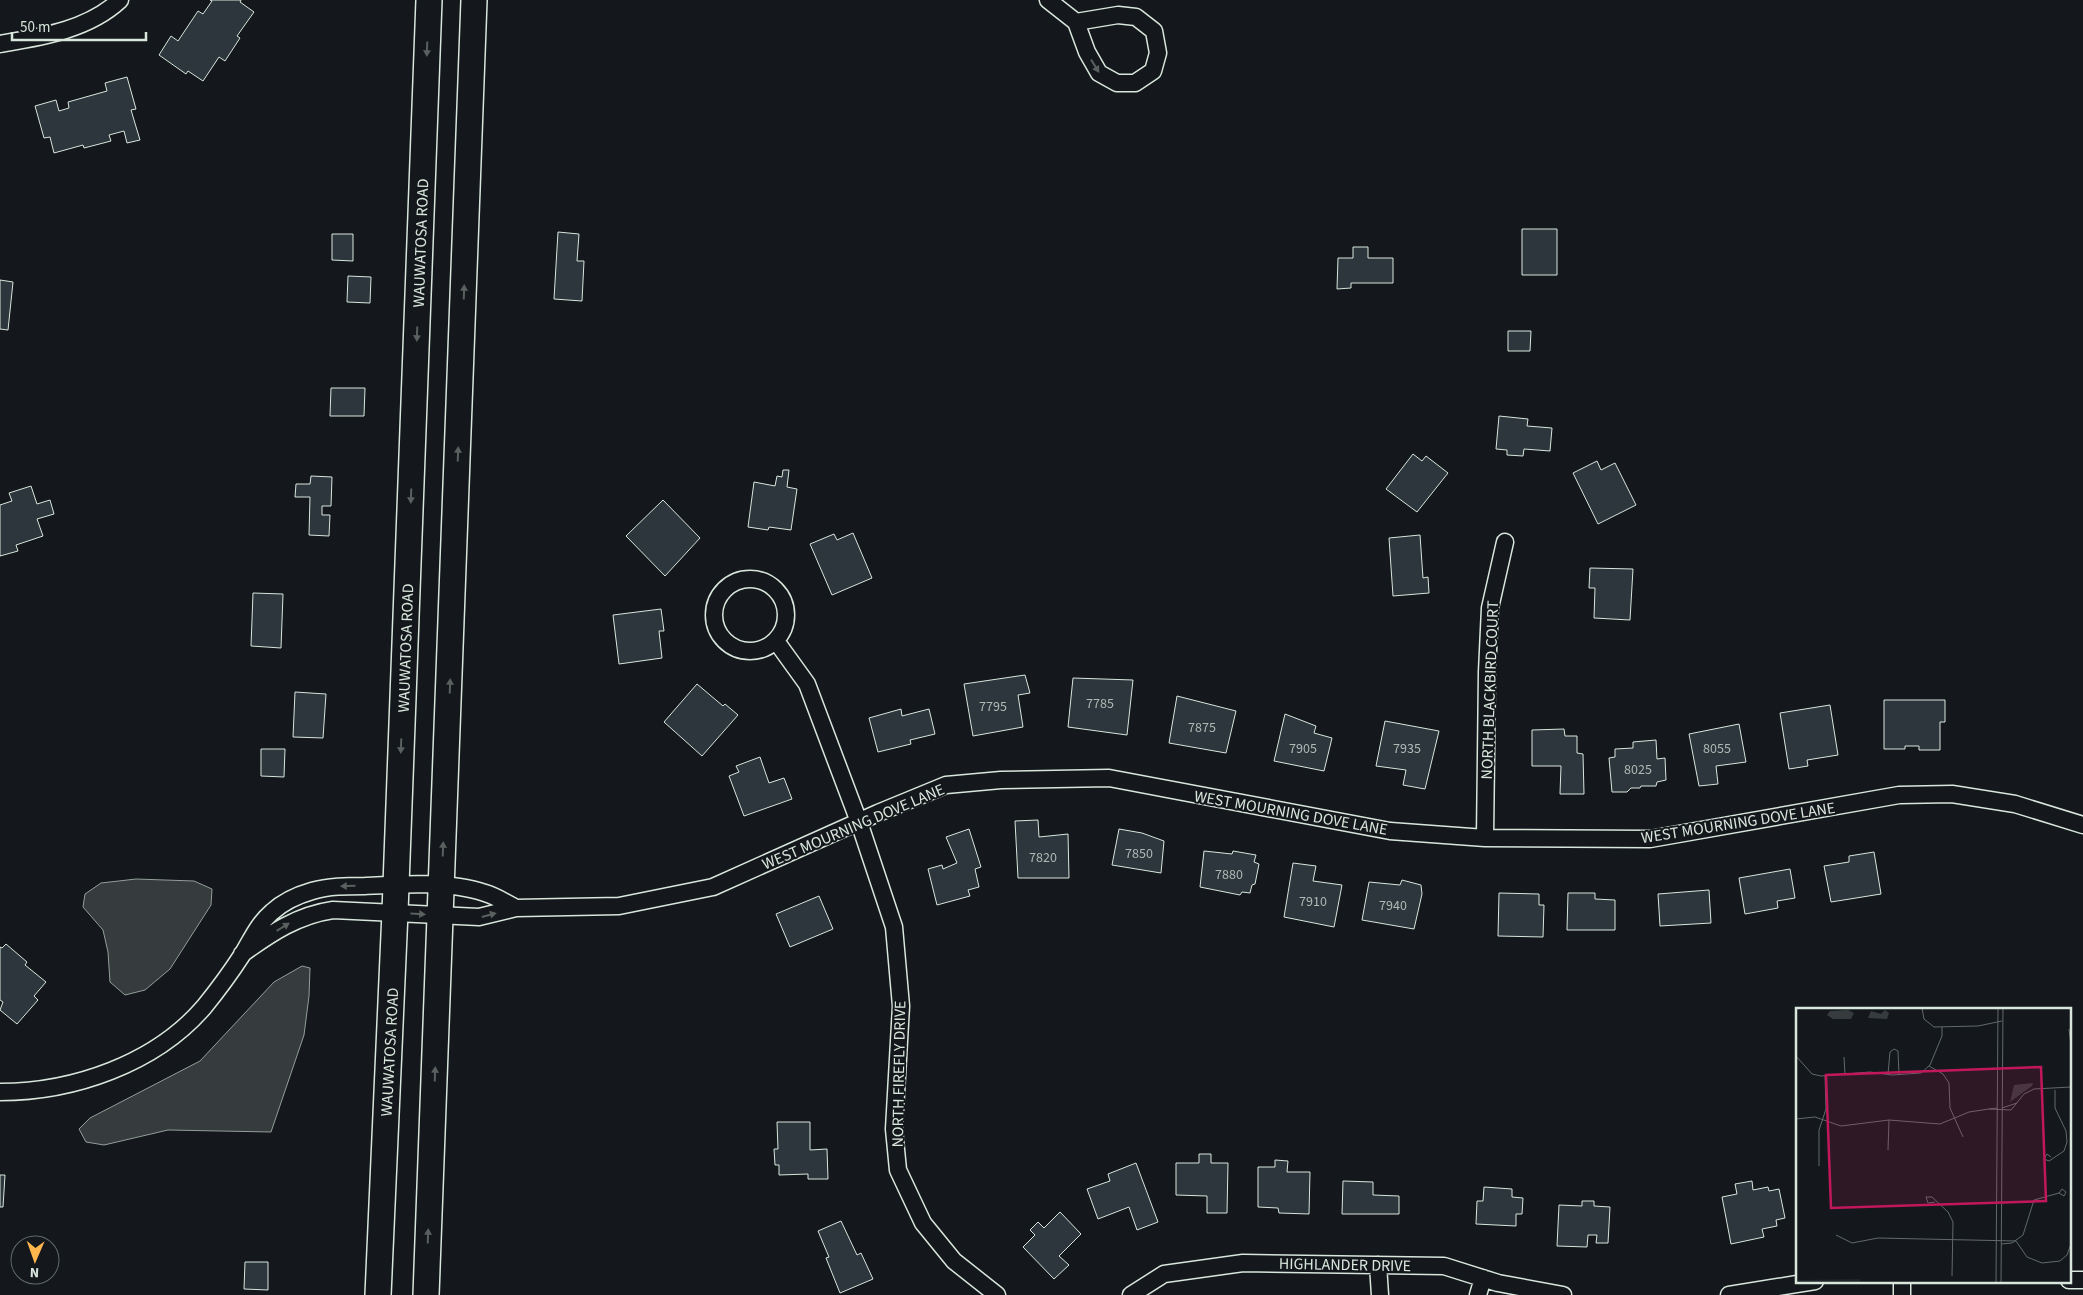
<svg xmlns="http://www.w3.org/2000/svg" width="2083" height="1295" viewBox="0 0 2083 1295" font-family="'Source Sans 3',sans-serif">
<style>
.water{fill:#363b3e;stroke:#939e99}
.building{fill:#2c363c;stroke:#d8e6dc}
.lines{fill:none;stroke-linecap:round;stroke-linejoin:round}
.street-casing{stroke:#d8e6dc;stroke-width:19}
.primary-casing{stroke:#d8e6dc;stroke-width:28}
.street{stroke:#14181c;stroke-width:16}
.primary{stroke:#14181c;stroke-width:25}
.oneway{fill:#59605f}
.labels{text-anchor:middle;stroke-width:4;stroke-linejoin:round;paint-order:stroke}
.number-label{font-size:14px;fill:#adbab4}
.street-label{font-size:16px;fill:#d8e6dc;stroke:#14181c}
.inset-road{fill:none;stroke:#626a69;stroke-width:1}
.view{fill:#c2185b;fill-opacity:0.15;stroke:#c2185b;stroke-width:2.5}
.inset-edge{fill:none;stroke:#d8e6dc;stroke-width:2.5}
</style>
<rect width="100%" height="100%" fill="#14181c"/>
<path class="water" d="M136,879L194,881L212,889L211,905L170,969L145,990L125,995L110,982L108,952L103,930L83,907L85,894L101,883Z
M302,966L310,968L309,996L304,1035L271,1132L168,1130L104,1145L86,1142L79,1129L90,1118L200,1061L274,982Z"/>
<path class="building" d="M210,0H241L240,2L254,12L237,36L240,38L225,61L219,57L203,81L188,71L186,74L159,55L171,36L178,41L198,11L203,14L212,1Z
M127,77L136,109L131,110L140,140L127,143L124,131L109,135L111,141L84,148L83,145L54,153L50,137L44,138L35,106L56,100L59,111L69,108L68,102L107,91L105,83Z
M1522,229H1557V275H1522Z
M558,232L579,234L577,261H584L582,301L554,299Z
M332,234H353V261L332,260Z
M1353,247H1368V258H1393V283H1351V288L1337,289L1338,258H1353Z
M348,276L371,277L370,303L347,302Z
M0,280L13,282L8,330L0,329Z
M1508,331H1531L1530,351H1508Z
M331,388H365L364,416H330Z
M1499,416L1528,419L1527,426L1552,428L1550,451L1524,449L1523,456L1507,455V450L1496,449Z
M1413,454L1422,461L1426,456L1448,473L1417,512L1386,489Z
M1597,461L1601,470L1615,463L1636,505L1598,524L1573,473Z
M783,470H789L787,487L797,489L791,530L769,527L768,530L748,527L754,482L775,486L777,476L782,477Z
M311,476L332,477L331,506H322V515H330L329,536L309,535L310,497H295L296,484H310Z
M31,486L37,504L50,500L54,514L37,519L43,536L16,545L18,551L0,556V505L12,501L9,493Z
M663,500L700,538L665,576L626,536Z
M853,533L872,578L832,595L810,544L834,534L837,540Z
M1420,535L1423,578L1428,577L1429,593L1393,596L1389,538Z
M1590,568L1633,569L1630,620L1594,618L1595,588H1589Z
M253,593L283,594L281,648L251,646Z
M661,609L664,631H659L662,658L619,664L613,615Z
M1025,675L1030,693L1018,695L1023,727L973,736L964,684Z
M1073,678L1133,680L1127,735L1068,727Z
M697,684L723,706L725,704L738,715L702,756L664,722Z
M295,692L326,694L323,738L293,737Z
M1177,696L1236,711L1226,753L1169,743Z
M1884,700H1945V722H1940V750H1919V746H1905V749H1884Z
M1830,705L1838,755L1807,760L1808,766L1789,769L1780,713Z
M901,709L902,716L929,709L935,734L910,740L911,744L878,752L869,718Z
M1285,714L1316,726L1314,733L1332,738L1324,771L1274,761Z
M1385,721L1439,731L1425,789L1403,785L1406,770L1376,766Z
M1739,724L1746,762L1716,766L1718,784L1699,786L1689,734Z
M1564,729L1565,736H1577V753L1583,754L1584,794H1560L1561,766H1532V730Z
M1656,740L1657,759L1665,758L1666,780L1657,782L1656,786H1641L1640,788H1631L1627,792H1612L1609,758L1615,757V749L1633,748V742Z
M261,749H285L284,777L261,776Z
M760,757L769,783L784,778L792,799L744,816L729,776L739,772L736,766Z
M1038,820L1039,837L1068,834L1069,878H1018L1015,821Z
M969,829L981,867L975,869L979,887L968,890L970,896L937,905L928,869L942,865L943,869L957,863L946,837Z
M1119,829L1142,833L1164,841L1161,873L1112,865Z
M1204,851L1232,854L1233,851L1256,855L1254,862L1259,864L1255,884L1252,885L1250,893L1242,892L1240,895L1200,887Z
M1874,852L1881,894L1831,902L1824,866L1849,862V856Z
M1293,863L1316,866L1313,881L1342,885L1334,927L1284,917Z
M1790,869L1795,898L1777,901L1778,908L1745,914L1739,878Z
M1402,880L1421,885L1422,894L1414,929L1362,920L1369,882L1400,885Z
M1709,890L1711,923L1660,926L1658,894Z
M1499,893L1539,894V905H1544L1543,937L1498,936Z
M1568,893H1595V899L1615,900V930H1567Z
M819,896L833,929L790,947L776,914Z
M6,944L27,962L25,965L46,982L34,996L38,1000L17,1024L0,1010L3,1002L0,1000V947L2,948Z
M777,1122H810V1150L827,1149L828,1179H808V1174L779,1175V1165H775L774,1149H778Z
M1199,1154H1211V1163H1228L1227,1213H1207V1196L1176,1195V1163H1199Z
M1275,1160L1288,1161L1287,1172H1310L1309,1214L1279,1213L1278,1208L1258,1207V1167H1275Z
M1136,1163L1158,1222L1137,1230L1129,1207L1098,1219L1087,1189L1110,1181L1108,1174Z
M0,1175H5L3,1207H0Z
M1343,1181L1373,1182V1195L1399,1196V1214H1342Z
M1752,1181L1753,1190L1768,1187L1769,1191L1779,1189L1785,1218L1776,1220L1777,1226L1762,1229L1764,1237L1731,1244L1722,1197L1737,1194L1735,1184Z
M1484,1187L1512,1189V1197L1523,1198L1522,1214H1516V1226L1476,1224L1477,1201H1483Z
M1582,1201H1594V1206L1610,1207L1608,1243H1596L1597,1235H1588L1587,1247L1557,1246L1559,1205L1582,1206Z
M1060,1212L1081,1234L1059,1256L1069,1265L1054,1279L1023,1247L1035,1235L1030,1230L1038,1222L1044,1228Z
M841,1221L857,1255L861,1253L873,1279L840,1293L826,1258L829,1257L818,1231Z
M245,1262H268V1290L244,1289Z"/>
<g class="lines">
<g class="street-casing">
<path id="street" d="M1048,0L1076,22L1087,52L1099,73L1117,83H1135L1153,71L1158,53L1154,31L1136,17L1118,15L1076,22
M0,44C41,37 88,30 120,0
M714 615a36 36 0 1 1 72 0a36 36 0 1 1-72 0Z
M776,641L807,684L859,822L894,927L901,1006L894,1129L898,1170L923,1223L954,1261L997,1295
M1485,838L1487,672L1490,608L1505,542
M516,908L619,906L713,887L878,813L946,785L1001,780L1109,778L1390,831L1485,838L1650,839L1899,795L1952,794L2015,804L2083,825
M0,1092C73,1092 155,1064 204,1007C217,991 231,972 242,955C252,939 257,925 272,912C283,902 298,895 312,891C329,886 347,886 365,886C401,884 450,881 485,893C496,896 506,903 516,908L479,917L333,910C298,915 271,933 242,954
M1378,1265L1380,1295
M2069,1280H2083
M1131,1295L1164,1274L1243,1263L1444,1266L1498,1283L1563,1295
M1478,1295L1483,1278
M1729,1295L1815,1281
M1902,1295V1281"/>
</g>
<g class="primary-casing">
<path id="primary" d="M378,1295L395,912L429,0
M426,1295L474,0"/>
</g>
<use href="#street" class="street"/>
<use href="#primary" class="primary"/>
</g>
<defs><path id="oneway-solid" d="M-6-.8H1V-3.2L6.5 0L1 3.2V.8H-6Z" transform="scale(1.25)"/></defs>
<g class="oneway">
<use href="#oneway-solid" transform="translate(427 49) rotate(92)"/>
<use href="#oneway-solid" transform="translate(1095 66) rotate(58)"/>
<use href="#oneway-solid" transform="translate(464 292) rotate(-88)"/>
<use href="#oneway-solid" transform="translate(417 334) rotate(92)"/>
<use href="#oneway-solid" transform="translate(458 454) rotate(-88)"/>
<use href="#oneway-solid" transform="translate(411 496) rotate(92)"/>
<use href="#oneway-solid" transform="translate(450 686) rotate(-88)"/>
<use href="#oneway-solid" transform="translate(401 746) rotate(92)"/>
<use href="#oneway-solid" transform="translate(443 849) rotate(-88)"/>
<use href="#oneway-solid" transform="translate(348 886) rotate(178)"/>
<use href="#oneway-solid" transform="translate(418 914) rotate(3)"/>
<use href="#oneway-solid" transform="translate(489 915) rotate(-15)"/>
<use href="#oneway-solid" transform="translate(283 927) rotate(-31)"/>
<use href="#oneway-solid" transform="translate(435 1074) rotate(-88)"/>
<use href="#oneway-solid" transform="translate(428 1236) rotate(-88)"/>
</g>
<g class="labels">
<g class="number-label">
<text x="1100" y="708">7785</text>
<text x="993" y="711">7795</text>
<text x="1202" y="732">7875</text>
<text x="1303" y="753">7905</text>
<text x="1407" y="753">7935</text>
<text x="1717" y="753">8055</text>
<text x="1638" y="774">8025</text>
<text x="1139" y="858">7850</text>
<text x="1043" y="862">7820</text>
<text x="1229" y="879">7880</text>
<text x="1313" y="906">7910</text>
<text x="1393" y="910">7940</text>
</g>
<g class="street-label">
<text transform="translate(420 243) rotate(-88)" y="6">WAUWATOSA ROAD</text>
<text transform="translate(405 648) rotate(-88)" y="6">WAUWATOSA ROAD</text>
<text transform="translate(1489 690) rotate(-88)" y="6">NORTH BLACKBIRD COURT</text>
<text transform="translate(1291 812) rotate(10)" y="6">WEST MOURNING DOVE LANE</text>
<text transform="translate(1738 822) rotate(-9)" y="6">WEST MOURNING DOVE LANE</text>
<text transform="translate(853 826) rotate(-23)" y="6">WEST MOURNING DOVE LANE</text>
<text transform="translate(389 1052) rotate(-87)" y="6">WAUWATOSA ROAD</text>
<text transform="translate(898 1074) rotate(-89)" y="6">NORTH FIREFLY DRIVE</text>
<text transform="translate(1345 1264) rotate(1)" y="6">HIGHLANDER DRIVE</text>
</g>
</g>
<g transform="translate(1796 1008)">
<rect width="275" height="275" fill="#14181c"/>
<path d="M64,271V275H0V272Z" fill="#202428"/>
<path d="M52,2L58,5L55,11H37L31,7L34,3ZM89,2L93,5L91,11L72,10L75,3L85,6ZM237,75L236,78L214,94L218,77Z" fill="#363b3e"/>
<path class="inset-road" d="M126,0L128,11L138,19L182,18L206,13M273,21L275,37M0,48L16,66L25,68L74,64L96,67L125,65L134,57L146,28V19M48,49L49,67M133,58L147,66L153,75L154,100L167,129M92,66L94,44L98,41L102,43L103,67M201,100L193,101L215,102L228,86L238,81L275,79M206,100L221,95M0,111L19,109L45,118L93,112L144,116L173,104L193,101M92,142L93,112M255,149L251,146L248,151L253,153L268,143L271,134L270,123L259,100V82M23,158V122L30,101L29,68M139,194L132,195L130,189H136L152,204L157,214L156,268M40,227L56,235L82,230L220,233M220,233L231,249L246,255L264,253L271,247L275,236M205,236L216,235L227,227L238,192L263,185L268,188L270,184L266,181L263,185M200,275L202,0M205,275L207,0"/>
<path class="view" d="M245,59L250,193L35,200L30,67Z"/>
<rect width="275" height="275" class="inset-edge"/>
</g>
<g transform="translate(35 1260) rotate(182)"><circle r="24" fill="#14181c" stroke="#626a69"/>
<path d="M0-4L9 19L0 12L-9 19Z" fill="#ffb74d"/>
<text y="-8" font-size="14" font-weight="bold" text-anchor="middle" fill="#d8e6dc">N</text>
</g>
<path d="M12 32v8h134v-8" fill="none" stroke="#d8e6dc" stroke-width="2.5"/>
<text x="20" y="32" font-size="15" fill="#d8e6dc" stroke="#14181c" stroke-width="4" paint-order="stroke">50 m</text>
</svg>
